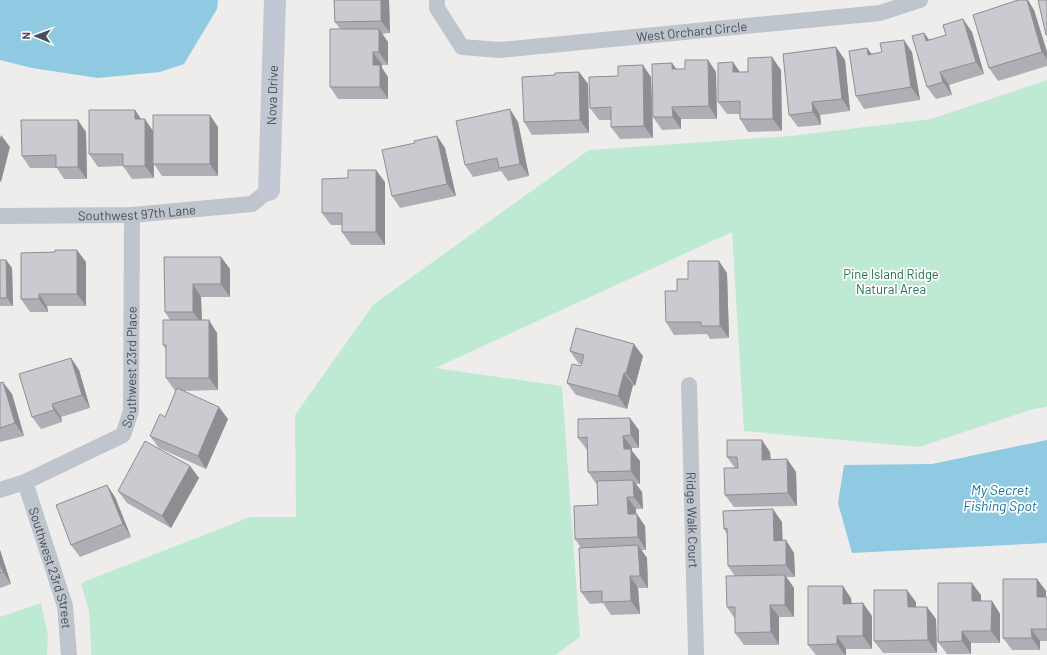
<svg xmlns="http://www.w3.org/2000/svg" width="1047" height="655" viewBox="0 0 1047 655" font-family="Barlow,sans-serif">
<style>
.green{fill:#bee9d3}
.water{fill:#8fcae2}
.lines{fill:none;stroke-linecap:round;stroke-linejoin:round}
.street{stroke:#bfc5cd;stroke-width:16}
.secondary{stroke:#c1c8d4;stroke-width:22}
.wall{fill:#aeafb4}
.shaded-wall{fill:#8d8e92}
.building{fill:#cacbd1;stroke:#8d8e92}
.labels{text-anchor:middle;stroke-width:3.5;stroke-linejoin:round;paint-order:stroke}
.street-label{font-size:13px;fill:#474e58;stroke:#fff}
.park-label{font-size:13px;fill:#1f714f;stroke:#fff}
.water-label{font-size:14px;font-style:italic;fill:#1a7297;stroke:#fff}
</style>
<rect width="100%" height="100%" fill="#efedec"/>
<path class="green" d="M1047,80V407L1033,409L919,447L744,431L732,232L435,368L562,386L580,637L555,655H91V643L89,611L81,583L250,517H296L295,415L374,304L589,150L791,136L931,119Z
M41,603L48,636L47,655H0V617Z"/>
<path class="water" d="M0,0H218L217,9L184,64L160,72L98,78L32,68L0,60Z
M1047,440V543L852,553L838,503L844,465L932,464Z"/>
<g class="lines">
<g class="street">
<path id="s1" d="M437,0V8L462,47L500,50L880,13L920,0"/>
<path id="s2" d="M0,216L132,215L252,204L269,190"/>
<path id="s3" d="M689,385L696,655"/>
<path id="s4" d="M25,482L65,606L69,655"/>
<path id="s5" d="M0,490L25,482L123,435L131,411L132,215"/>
</g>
<path class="secondary" id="s6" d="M269,190L275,0"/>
</g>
<path class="wall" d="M334,0H389L390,33L382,34L388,42V65H382V68L388,77V99H338L330,87L340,29L335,22Z
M1034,10L1047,52V66L998,81L989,68Z
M972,32L984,74L949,85L952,95L936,99L927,87L924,33L929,40Z
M836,47L845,60L850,111L820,115L821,125L798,127L789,115Z
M867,48L872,54L912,52L920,100L864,109L856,96Z
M708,60L716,72L717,119H681V129L662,130L653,117L676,69H685Z
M781,70L782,131L748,132L740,119V114H727L718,102L740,72Z
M579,72L588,84L589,133L532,135L524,122L555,75Z
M651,77L653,138L620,139L611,127V120H599L590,108Z
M135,110L141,119L153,131L218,127V176H162L154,164V178L132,179L123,166L98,167L89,154Z
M518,122L529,176L508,181L501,171L473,177L465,165Z
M86,132L87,179H64L57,168H30L22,156Z
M437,136L445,148L456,196L400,208L392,196L415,143Z
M385,182V245H351L342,232V225H331L322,213Z
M221,257L230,269V297H201L202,320L217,333L218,390L182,391L228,419L206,469L159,448L150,436L165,417L176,391H175L166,378V349L163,345L170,320L165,312Z
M0,260H6L12,268L13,306H0Z
M86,262V306H47L48,312H30L21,299Z
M727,273L729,338L710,339L707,334L674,335L666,322L677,291L688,279Z
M570,351L643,356L635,386L633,385L627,409L576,395L567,383L581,366L582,364H579Z
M71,358L79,370L90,408L61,417L62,422L41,429L32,417Z
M0,383L12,394L24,436L0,442Z
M639,430V448H632V451L640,461V484H636L642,492L643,509H636V514L645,526L646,550H641L647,558L648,588H638L640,614L611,615L603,603L590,604L581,592V548L575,539L598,505L597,485L588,472V450H587L578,438Z
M770,452L771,460L787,459L796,472L797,506L734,507L725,495L735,468L727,457Z
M190,466L199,478L171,528L127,503L118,491Z
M115,497L131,537L80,557L71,545Z
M782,522V541L794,553L795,577H786L794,588V617H779V645H744L735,633V619L727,607L735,576L728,566L727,534L724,529Z
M0,550L11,584L0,588Z
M1037,579L1046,591V597H1047V641H1040V650H1012L1003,638Z
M981,595V601H992L1000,614V643H971V654H947L938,642Z
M851,598L852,603L872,616V649H846V655H816L808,645Z
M916,602V607H927L936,619L937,653H883L874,641Z"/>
<path class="shaded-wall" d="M381,0H389L390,33L381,21Z
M1027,0H1028L1034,10L1047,52V59L1042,52Z
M963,19L972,32L984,74L976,62Z
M379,29L388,42V65L379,52Z
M924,33L933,45L926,41Z
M904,40L912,52L920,100L911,87Z
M836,47L845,60L850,111L842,99Z
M867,48L876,60L868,55Z
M373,52L382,65V68L388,77V99L380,87L373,65Z
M772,57L781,70L782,131L773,119Z
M708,60L716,72L717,119L709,106Z
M733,62L742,75L733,72Z
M672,63L681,75L672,69Z
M643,65L651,77L653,138L644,126Z
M579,72L588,84L589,133L580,120Z
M940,72L949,85L952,95L943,82Z
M812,102L820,115L821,125L813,112Z
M672,107L681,119V129L673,117Z
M510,109L518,122L529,176L520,164Z
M135,110L143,122L135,119Z
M210,115L218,127V176L210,164Z
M145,119L153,131L154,178L145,166Z
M78,120L86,132L87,179L78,167Z
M1,135L10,147L1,182L0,181V139Z
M437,136L445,148L456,196L447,184Z
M376,170L385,182V245L376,232Z
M77,250L86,262V306L77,294Z
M221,257L230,269V297L221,284Z
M6,260L12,268L13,306L7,298Z
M719,261L727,273L729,338L720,326Z
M193,284L201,297L202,324L193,312Z
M39,294L47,306L48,312L39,299Z
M209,320L217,333L218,390L209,378Z
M634,344L643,356L635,386L626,373Z
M71,358L79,370L90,408L82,395Z
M624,373L633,385L627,409L618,396Z
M3,382L12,394L24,436L15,423Z
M52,404L61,417L62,422L54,410Z
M219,407L228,419L206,469L198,456Z
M630,418L639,430V448L631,435Z
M623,436L632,448V451L640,461V484L631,471L624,449Z
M762,440L770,452L771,472L762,460Z
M787,459L796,472L797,506L788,493Z
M190,466L199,478L171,528L162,516Z
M633,480L642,492L643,509L634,497Z
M107,485L115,497L131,537L123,524Z
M627,497L636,509V526L628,514Z
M773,509L782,522L783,553L774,541Z
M637,514L645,526L646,550L638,537Z
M786,540L794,553L795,577L786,565Z
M638,545L647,558L648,588L640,576Z
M0,550L11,584L3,572L0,564Z
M785,575L794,588V617L785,605Z
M630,576L638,588L640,614L631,601Z
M1037,579L1046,591V610L1037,597Z
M972,583L981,595V614L972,601Z
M843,586L851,598L852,616L843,604Z
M907,590L916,602V620L908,607Z
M992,601L1000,614V643L991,631Z
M863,603L872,616V649L863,636Z
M770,605L779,617V645L771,632Z
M927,607L936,619L937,653L928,640Z
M1031,629L1040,641V650L1032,638Z
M962,631L971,643V654L962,641Z
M837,636L846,649V655H845L837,644Z"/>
<path class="building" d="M334,0H381V21L335,22Z
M1018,0H1027L1042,52L989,68L973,15Z
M1038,0H1047V34L1046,35Z
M963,19L976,62L940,72L943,82L927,87L912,36L924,33L926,41L946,35L943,25Z
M330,29H379V52H373V65H380V87H330Z
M904,40L911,87L856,96L849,51L867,48L868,55L882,52L880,43Z
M836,47L842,99L812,102L813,112L789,115L783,54Z
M772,57L773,119H740V101L718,102V63L733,62V72H748V58Z
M685,60H708L709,106L672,107L673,117H653L652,64L672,63V69H685Z
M643,65L644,126L611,127V107L590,108L589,77L618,76V66Z
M579,72L580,120L524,122L522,77L555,75V73Z
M510,109L520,164L499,168L497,158L465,165L456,121Z
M89,110H135V119H145V166H123V154H89Z
M153,115H210V164H153Z
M21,120H78V167H56V155L22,156Z
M437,136L447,184L392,196L382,150L415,143L414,141Z
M348,170H376V232H342V213H322V179L348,178Z
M55,250H77V294H39V299H21V253L55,252Z
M164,257H221V284H193V312H165Z
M0,260H6L7,298H0Z
M688,261H719L720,326H701V322H666L665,291H677V279H688Z
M163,320H209V378H166V345H163Z
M576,328L634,344L626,373H624L618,396L567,383L572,364L581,366L584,355L570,351Z
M71,358L82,395L52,404L54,410L32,417L19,374Z
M3,382L15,423L0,428V383Z
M177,388L219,407L198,456L150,436L160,414L165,417Z
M630,418L631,435L623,436L624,449H631V471L588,472L587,437L578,438V419Z
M727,440H762V460L787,459L788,493L725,495L724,468H738L737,457H727Z
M145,441L190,466L162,516L118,491Z
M633,480L634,497H627L628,514H637L638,537L575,539L574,506L598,505L597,481Z
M107,485L123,524L71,545L56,505Z
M773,509L774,541L786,540V565L728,566L727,528L724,529L723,511Z
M638,545L640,576H630L631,601L602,602V591L581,592L579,548Z
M0,564L3,572L0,573Z
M785,575V605H770L771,632L735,633V607H727L726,576Z
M1003,579H1037V597H1047V629H1031L1032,638H1003Z
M938,583H972V601H992L991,631H962V641L938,642Z
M808,586H843V604L863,603V636H837V644L808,645Z
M874,590H907L908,607H927L928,640L874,641Z"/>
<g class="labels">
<g class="street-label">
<text dy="5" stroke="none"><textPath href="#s1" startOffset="285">West Orchard Circle</textPath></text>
<text dy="5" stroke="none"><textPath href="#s6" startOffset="95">Nova Drive</textPath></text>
<text dy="5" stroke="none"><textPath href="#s2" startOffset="137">Southwest 97th Lane</textPath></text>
<text dy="5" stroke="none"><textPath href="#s5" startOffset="204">Southwest 23rd Place</textPath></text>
<text dy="5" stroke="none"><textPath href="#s3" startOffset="135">Ridge Walk Court</textPath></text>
<text dy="5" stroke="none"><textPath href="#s4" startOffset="90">Southwest 23rd Street</textPath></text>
</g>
<g class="park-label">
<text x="891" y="279">Pine Island Ridge<tspan x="891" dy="15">Natural Area</tspan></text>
</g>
<g class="water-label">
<text x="1000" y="495">My Secret<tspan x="1000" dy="16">Fishing Spot</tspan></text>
</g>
</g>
<g transform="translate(36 36) rotate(271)" stroke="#ffffff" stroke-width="3" paint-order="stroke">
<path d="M0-3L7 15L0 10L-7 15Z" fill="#474e58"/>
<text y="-6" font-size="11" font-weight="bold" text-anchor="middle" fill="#474e58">N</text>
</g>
</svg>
